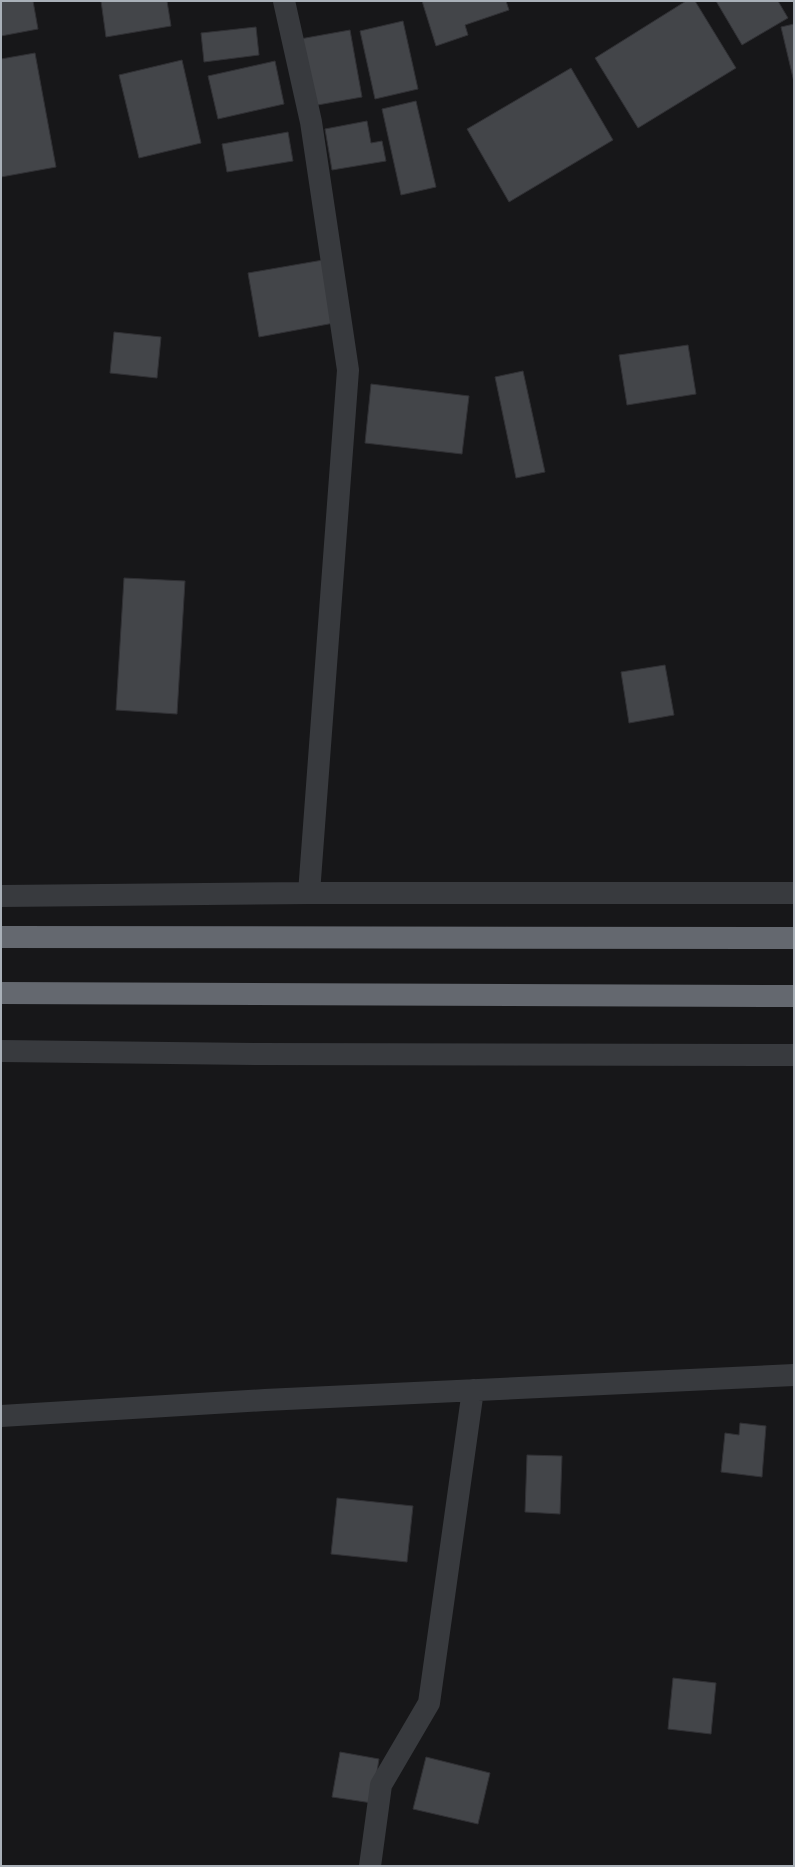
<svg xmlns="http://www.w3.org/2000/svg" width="795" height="1867" viewBox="0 0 795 1867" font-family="Mulish,sans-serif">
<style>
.building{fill:#434549;stroke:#313135}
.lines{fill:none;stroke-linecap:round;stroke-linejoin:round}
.minor{stroke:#383a3e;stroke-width:22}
.highway{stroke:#64686f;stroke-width:22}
</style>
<rect width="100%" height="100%" fill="#171719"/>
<path class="building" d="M1,1H33L38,29L1,36Z
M101,1H167L171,26L106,37Z
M422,1H506L509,10L465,25L468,35L436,46Z
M686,1H695L736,68L638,128L595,58Z
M716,1H778L788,18L742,45Z
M403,21L418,89L375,99L360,31Z
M794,24V82L781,27Z
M256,27L259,55L204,62L201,33Z
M350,30L362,97L312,106L300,39Z
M35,53L56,167L1,177V59Z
M182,60L201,143L139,158L119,75Z
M275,61L284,104L218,119L208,76Z
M571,68L613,140L509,202L467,129Z
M416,101L436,187L401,195L382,109Z
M367,121L371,143L382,141L386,161L332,170L325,129Z
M288,132L293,161L227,172L222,144Z
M323,260L334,323L259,337L248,273Z
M114,332L161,337L157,378L110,373Z
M688,345L696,394L627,405L619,355Z
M523,371L545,472L516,478L495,377Z
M371,384L469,396L462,454L365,443Z
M124,578L185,581L177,714L116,710Z
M665,665L674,715L629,723L621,672Z
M740,1423L766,1426L762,1477L721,1472L725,1433L739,1435Z
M527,1455L562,1456L560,1514L525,1512Z
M337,1498L413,1506L407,1562L331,1554Z
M673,1678L716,1683L711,1734L668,1729Z
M340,1752L379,1759L372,1803L332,1797Z
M426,1757L490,1773L478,1824L413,1809Z"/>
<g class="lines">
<path class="minor" d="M284,1L311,122L348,370L309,893
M1,896L309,893H794
M1,1051L254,1054L794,1055
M1,1416L265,1400L794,1375
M370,1866L381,1785L429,1703L473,1390"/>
<path class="highway" d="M1,937L794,938
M1,993L794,996"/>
</g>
<rect width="795" height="1867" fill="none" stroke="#a9b0b8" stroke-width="4"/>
</svg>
